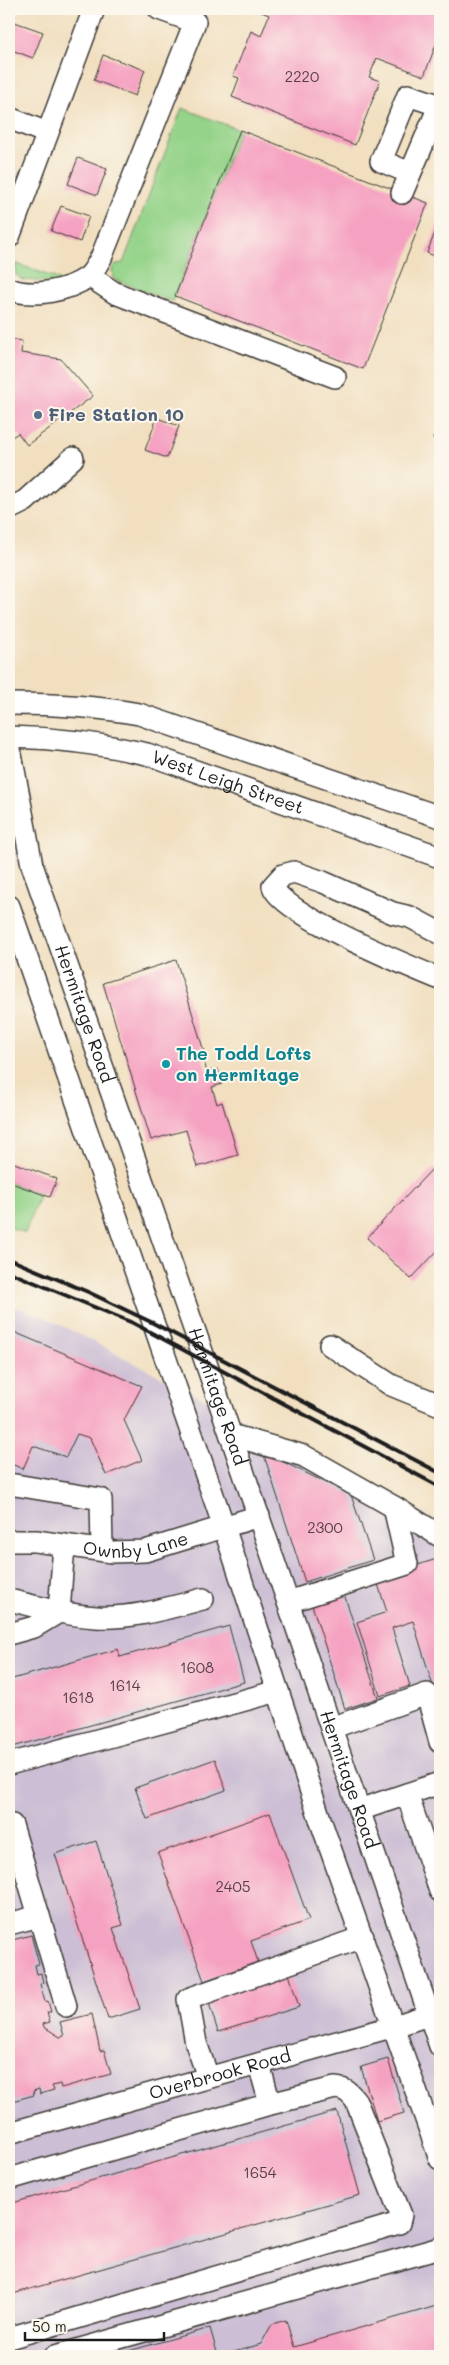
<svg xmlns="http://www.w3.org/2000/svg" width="449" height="2365" viewBox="0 0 449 2365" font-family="Mali,sans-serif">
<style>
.industrial{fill:#ccbed4}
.green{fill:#94d389;stroke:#587852}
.building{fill:#f5a1c1}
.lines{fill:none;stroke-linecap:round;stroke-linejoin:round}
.minor-casing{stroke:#3c3935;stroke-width:24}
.path{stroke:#3c3935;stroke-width:3;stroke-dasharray:4 4;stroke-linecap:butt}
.minor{stroke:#fff;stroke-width:21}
.rail{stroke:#1c1c1c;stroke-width:4}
.service-dot{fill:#5c6f8a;stroke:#fbf7ec;stroke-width:2}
.culture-dot{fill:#0f9aa8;stroke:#fbf7ec;stroke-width:2}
.labels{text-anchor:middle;stroke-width:4;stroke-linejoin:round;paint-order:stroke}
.number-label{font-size:15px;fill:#523d45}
.service-label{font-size:18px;font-weight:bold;fill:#4e5e75;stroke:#fbf7ec;text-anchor:start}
.street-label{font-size:18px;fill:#1c1c1c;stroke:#fbf7ec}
.culture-label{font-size:18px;font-weight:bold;fill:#0d838f;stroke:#fbf7ec;text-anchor:start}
</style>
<rect width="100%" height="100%" fill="#fbf7ec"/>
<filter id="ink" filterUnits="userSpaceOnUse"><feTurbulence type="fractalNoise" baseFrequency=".02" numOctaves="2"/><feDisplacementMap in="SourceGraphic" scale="10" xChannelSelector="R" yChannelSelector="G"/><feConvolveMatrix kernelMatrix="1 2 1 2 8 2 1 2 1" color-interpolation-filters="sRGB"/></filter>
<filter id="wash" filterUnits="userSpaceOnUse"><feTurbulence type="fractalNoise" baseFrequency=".0096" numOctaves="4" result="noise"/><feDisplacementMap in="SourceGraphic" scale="20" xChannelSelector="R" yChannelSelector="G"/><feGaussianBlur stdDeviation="1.12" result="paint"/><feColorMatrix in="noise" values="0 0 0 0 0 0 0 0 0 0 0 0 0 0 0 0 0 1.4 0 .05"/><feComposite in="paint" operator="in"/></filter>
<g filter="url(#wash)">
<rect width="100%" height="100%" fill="#f1dfc0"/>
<path class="industrial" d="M9,1305L45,1317L391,1495L440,1524V2356H9Z"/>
<path class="green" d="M182,108L240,130L172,302L116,280L113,278L112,269L116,264L123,263Z
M15,263L58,279L61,283L22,280L16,275Z
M9,1182L40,1194L25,1233L9,1227Z"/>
<g id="blocks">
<path class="building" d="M254,9H440V34L424,76L377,58L369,77L380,81L355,145L232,97L239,78L233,76L251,31L261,36L269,15Z
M9,20L43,32L33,58L9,49Z
M103,55L145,70L135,96L94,80Z
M240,130L428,203L363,369L175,296Z
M78,158L107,169L97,195L68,184Z
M61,206L89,216L80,242L51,231Z
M440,220V258L427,253Z
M9,339L22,341L21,353L61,359L93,396L27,445L18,433L9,439Z
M157,418L179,426L167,458L145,450Z
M176,960L206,1058H203L207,1072L218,1069L222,1084L212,1087L217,1104L222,1102L238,1155L197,1167L186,1130L151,1140L103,983Z
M9,1161L57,1179L50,1197L9,1182Z
M434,1167L440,1173V1248L411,1279L367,1238Z
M9,1330L142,1386L124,1420L142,1460L106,1475L90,1438L77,1434L66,1457L33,1446L23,1469L9,1463Z
M263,1452L351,1495L373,1560L305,1582Z
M440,1558V1709L413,1621L392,1628L410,1686L380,1696L357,1622L387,1612L376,1578Z
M343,1591L378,1698L345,1709L311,1602Z
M229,1626L244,1682L9,1748V1680L118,1649L120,1657Z
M215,1759L226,1790L147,1819L135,1788Z
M270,1813L309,1920L251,1941L258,1962L204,1981L158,1853Z
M96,1841L123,1925L113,1928L140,2009L108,2019L55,1854Z
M31,1935L39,1964L35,1965L37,1974L41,1973L43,1983L40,1984L45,2002L48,2001L51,2012H47L50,2022L43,2024L44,2027L60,2037L64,2036L60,2022L92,2014L100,2051L104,2050L111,2074L61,2088L60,2084L52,2086L54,2090L40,2094L39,2089L33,2091L34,2095L9,2102V1941Z
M289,1974L299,2007L218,2032L208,2000Z
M388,2059L404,2113L377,2121L361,2067Z
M337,2111L360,2195L9,2295V2204Z
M440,2305V2356H221L261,2344L272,2324L286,2320L294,2347Z
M210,2328L218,2356H111Z"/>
</g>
</g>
<g filter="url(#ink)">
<use href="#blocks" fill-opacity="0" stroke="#3c3935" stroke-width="1"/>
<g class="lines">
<g class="minor-casing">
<g id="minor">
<path d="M9,118L47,133"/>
<path d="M410,173L381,161L408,95L438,105"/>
<path d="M402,193L440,104"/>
<path d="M9,237L94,9"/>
<path d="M89,276L115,293L335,377"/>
<path d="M9,289C32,298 68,291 88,277C93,273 97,264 101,258L195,22L159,9"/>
<path d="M9,509L25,501L73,458"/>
<path d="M9,704C53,704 95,706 139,714L440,817"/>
<path id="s1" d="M9,737C58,738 99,743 147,754L440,857"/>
<path id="s2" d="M9,744L32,865L206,1363L440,2046"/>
<path d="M9,906L224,1527L321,1822L440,2159"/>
<path d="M440,933L410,917L393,913L323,882L294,872L283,875L273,886C279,913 411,967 440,979"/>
<path d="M330,1345L391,1385L440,1405"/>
<path d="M231,1435L304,1456L394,1507L407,1564L288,1602"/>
<path d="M9,1484L101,1499L102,1550"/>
<path d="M394,1507L440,1536"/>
<path id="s3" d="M9,1541H36L112,1552L145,1551L259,1516"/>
<path d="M9,1600C38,1607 66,1615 96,1617C132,1619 168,1608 203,1599"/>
<path d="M59,1612L64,1545"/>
<path d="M9,1634L34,1627L59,1612"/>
<path d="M331,1728L427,1694L440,1742"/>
<path d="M9,1764L278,1691"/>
<path d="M407,1794L440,1891"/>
<path d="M359,1810L440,1783"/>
<path d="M39,1916L66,2006"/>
<path d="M9,1924L39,1916L12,1825"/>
<path d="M208,2077L196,2043L188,1999L363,1937"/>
<path id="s4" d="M9,2133L395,2026L440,2011"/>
<path d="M9,2179L270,2104L259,2064"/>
<path d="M9,2338L399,2223L401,2215L356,2101C349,2092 346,2089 335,2088L270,2104"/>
<path d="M55,2356L440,2248"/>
</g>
</g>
<path class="path" d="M433,437L440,440"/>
<use href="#minor" class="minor"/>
<path class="rail" d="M9,1259L88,1292L153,1323L440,1473
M9,1272L133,1323L440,1487"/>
</g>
</g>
<circle class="service-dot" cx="38" cy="415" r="5"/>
<circle class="culture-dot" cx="166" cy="1064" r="5"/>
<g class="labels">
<g class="number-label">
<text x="302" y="82">2220</text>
<text x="325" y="1533">2300</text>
<text x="197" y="1673">1608</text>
<text x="125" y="1691">1614</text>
<text x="78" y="1703">1618</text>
<text x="233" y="1892">2405</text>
<text x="260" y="2178">1654</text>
</g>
<g class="service-label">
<text x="48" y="421">Fire Station 10</text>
</g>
<g class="street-label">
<text dy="6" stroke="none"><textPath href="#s1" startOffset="225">West Leigh Street</textPath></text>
<text dy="6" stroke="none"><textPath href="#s2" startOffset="281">Hermitage Road</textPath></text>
<text dy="6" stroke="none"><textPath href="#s2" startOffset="686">Hermitage Road</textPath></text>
<text dy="6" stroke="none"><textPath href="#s3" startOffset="128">Ownby Lane</textPath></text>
<text dy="6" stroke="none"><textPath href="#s2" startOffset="1091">Hermitage Road</textPath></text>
<text dy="6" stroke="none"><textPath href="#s4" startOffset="219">Overbrook Road</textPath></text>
</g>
<g class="culture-label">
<text x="176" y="1060">The Todd Lofts<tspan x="176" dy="21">on Hermitage</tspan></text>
</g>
</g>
<rect width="449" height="2365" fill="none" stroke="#fbf7ec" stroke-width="30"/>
<path d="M25 2332v8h139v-8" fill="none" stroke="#1c1c1c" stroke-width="2.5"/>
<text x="32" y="2332" font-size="15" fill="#1c1c1c" stroke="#fbf7ec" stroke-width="4" paint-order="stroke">50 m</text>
</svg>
